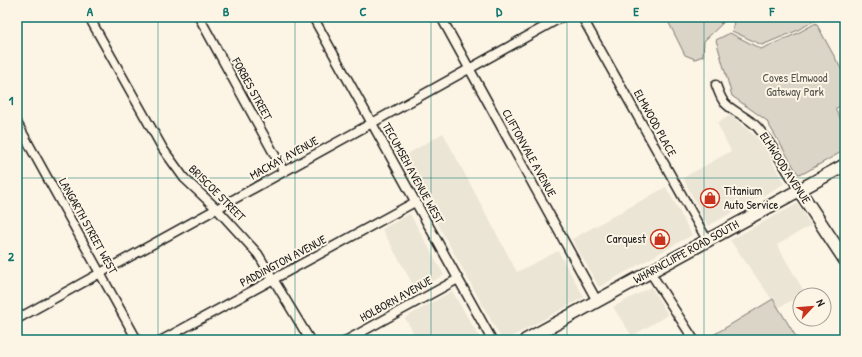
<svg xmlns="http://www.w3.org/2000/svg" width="862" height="357" viewBox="0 0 862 357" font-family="'Patrick Hand',sans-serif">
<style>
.built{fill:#ebe5d6}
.green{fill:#dbd5c8;stroke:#7c7872}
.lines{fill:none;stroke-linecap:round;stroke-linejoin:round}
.stream{stroke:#75726c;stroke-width:2}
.street-casing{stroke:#1c1c1c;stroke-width:11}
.secondary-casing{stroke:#1c1c1c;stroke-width:15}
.street{stroke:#fcf5e5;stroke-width:8}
.secondary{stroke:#fcf5e5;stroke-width:12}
.grid{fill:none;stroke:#0f766e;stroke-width:1;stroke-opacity:0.55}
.labels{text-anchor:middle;stroke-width:4;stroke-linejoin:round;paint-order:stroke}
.park-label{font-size:12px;fill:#555450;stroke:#fcf5e5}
.street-label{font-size:12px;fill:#1c1c1c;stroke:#fcf5e5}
.poi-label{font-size:12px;fill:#1c1c1c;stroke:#fcf5e5;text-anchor:start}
.neatline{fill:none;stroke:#0f766e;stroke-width:1.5}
.grid-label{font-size:13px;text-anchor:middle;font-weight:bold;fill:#0f766e}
</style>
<rect width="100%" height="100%" fill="#fcf5e5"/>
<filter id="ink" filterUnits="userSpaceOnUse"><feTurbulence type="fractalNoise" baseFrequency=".025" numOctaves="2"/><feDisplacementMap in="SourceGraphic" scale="8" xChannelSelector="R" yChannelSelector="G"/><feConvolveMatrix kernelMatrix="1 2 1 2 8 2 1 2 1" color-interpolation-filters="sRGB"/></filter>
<g filter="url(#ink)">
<path class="built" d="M731,115L763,143L784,184L708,226L683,178L731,151L717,123Z
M443,133L517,272L558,251L584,297L506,340H502L401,158Z
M666,187L692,235L599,287L572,239Z
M797,204L811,225L777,245L805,293L778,308L730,240Z
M410,214L444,275L416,290L382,229Z
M651,287L668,315L632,336L613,307Z
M452,291L481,340H418L405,318Z"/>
<path class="green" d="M666,17H729L704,41L703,56L695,59L685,55Z
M735,17H821L796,31L762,45L732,31Z
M816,23L845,76V103L835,109L845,126V150L804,173L798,174L766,120L732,96L716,40L730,33L761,49L796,34Z
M773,299L798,340H705Z"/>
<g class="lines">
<path class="stream" d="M721,23L723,17"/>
<g class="street-casing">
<path id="street" d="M89,17L163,149L184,178L217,209L258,254L310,340
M199,17L284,172
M313,17L492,340
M441,17L597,301
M582,17L707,240
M716,85C718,90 720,97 724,102C732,112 748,116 758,128C774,147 786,169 799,190
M17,123L137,340
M650,272L694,340
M17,319L372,123L562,17
M162,340L415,202
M347,340L458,279"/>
</g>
<g class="secondary-casing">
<path id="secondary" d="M799,190L845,260
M526,340L845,165"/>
</g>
<use href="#street" class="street"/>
<use href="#secondary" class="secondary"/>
</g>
</g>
<path class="grid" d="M158,17V340M295,17V340M431,17V340M567,17V340M704,17V340M17,178H845"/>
<defs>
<g id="shop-ring" transform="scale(1)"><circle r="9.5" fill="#fcf5e5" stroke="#c8321e" stroke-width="1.5"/><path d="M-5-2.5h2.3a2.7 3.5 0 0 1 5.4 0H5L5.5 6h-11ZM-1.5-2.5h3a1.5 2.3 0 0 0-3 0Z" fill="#c8321e"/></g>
</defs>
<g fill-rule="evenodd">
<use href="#shop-ring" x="710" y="198"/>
<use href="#shop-ring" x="660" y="239"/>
</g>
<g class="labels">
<g class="park-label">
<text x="795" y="82">Coves Elmwood<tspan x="795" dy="14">Gateway Park</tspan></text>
</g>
<g class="street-label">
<text transform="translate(252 89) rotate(61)" y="4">FORBES STREET</text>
<text transform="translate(655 123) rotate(61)" y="4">ELMWOOD PLACE</text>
<text transform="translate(529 153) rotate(61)" y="4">CLIFTONVALE AVENUE</text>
<text transform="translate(284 158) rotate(-29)" y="4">MACKAY AVENUE</text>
<text transform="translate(785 168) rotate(57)" y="4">ELMWOOD AVENUE</text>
<text transform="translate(413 173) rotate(61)" y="4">TECUMSEH AVENUE WEST</text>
<text transform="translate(217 193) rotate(45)" y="4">BRISCOE STREET</text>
<text transform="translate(88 226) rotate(61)" y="4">LANGARTH STREET WEST</text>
<text transform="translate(686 252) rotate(-29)" y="4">WHARNCLIFFE ROAD SOUTH</text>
<text transform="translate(283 261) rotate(-28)" y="4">PADDINGTON AVENUE</text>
<text transform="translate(396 299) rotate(-29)" y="4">HOLBORN AVENUE</text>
</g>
<g class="poi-label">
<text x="724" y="195">Titanium<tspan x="724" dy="14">Auto Service</tspan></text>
<text x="646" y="243" text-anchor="end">Carquest</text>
</g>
</g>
<rect width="862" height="357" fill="none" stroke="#fcf5e5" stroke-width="44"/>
<g transform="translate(812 307) rotate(64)"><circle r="19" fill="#fcf5e5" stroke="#a29e95"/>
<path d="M0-3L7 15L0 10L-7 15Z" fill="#c8321e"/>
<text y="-6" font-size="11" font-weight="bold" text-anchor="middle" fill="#1c1c1c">N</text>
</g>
<rect x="22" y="22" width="818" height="313" class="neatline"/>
<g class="grid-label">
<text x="90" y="16">A</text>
<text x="226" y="16">B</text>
<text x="363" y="16">C</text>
<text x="499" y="16">D</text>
<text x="636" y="16">E</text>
<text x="772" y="16">F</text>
<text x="11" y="105">1</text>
<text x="11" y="261">2</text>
</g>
</svg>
